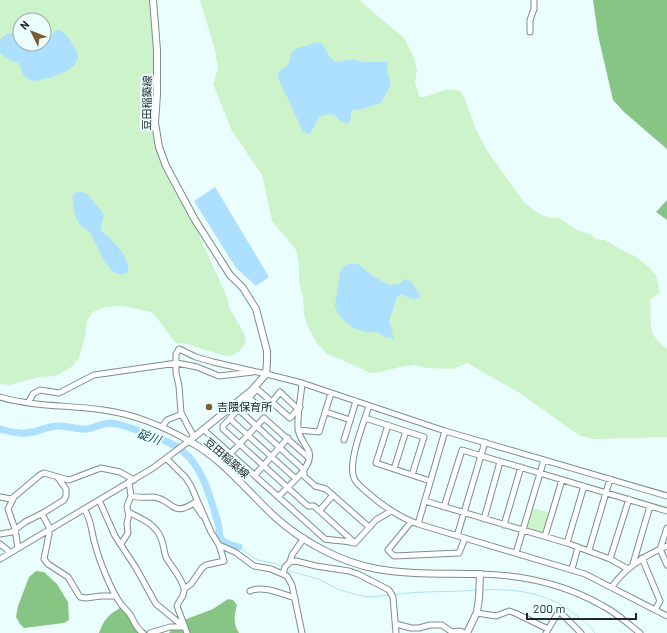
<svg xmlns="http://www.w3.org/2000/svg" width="667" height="633" viewBox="0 0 667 633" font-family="Barlow,'Noto Sans JP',sans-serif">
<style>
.green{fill:#cdf3ca;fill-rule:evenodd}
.forest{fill:#86c583}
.water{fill:#addfff}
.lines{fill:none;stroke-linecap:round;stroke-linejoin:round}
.stream{stroke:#addfff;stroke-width:1}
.river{stroke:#addfff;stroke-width:7}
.minor-casing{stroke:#7b8e8c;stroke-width:7}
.major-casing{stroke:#7b8e8c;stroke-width:8}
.minor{stroke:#fff;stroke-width:5}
.major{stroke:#fff;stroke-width:6}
.poi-dot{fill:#7c5c31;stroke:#eafffd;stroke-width:1.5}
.labels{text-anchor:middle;stroke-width:4;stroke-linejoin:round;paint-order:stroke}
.street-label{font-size:11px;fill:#212827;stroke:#eafffd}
.poi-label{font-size:11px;fill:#212827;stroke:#eafffd;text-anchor:start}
.water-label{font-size:12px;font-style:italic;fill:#1e445a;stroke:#eafffd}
</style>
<rect width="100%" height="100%" fill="#eafffd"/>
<path class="green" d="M0,0H151L156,52L153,129L154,141L164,171L199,235L227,297L230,309L241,328L246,338L245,343L240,351L233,355L227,356L198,348L191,345L181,343L177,344L170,336L157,318L151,312L123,306L104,307L93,312L87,321L85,337L79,358L73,366L56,376L40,377L9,385L0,384ZM20,20H44V44H20Z
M200,0H359L404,38L414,57L417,70L415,83L418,90L419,97C434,98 441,85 460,91L464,97L475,127L486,149L524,202L531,208L540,214L550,218H559L577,230L590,234L596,239L605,240L627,253L635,256L649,267L656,276L660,292L650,300C653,325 644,330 667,349V437L594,439L580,436L518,392L467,363L453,369L426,368L415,365L400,367L380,372L371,373L326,353L317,343L308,327L304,314L303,297L299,283V265L296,250L272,221L262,175L232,131L213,84L218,69L215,50Z
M532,508L551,513L545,535L526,529Z"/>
<path class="forest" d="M593,0H667V149L624,112L613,100L598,35Z
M667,200V220L656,212Z
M36,571L44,572L57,584L68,602L69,620L64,623L24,628L20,624L16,617L18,606L29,577Z
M228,599L233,600L237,605C234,616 233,623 239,633H169L176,623L213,609Z
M122,607C135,614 136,619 140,633H99C104,619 109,614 122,607Z"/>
<path class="water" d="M57,30H60C66,34 71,40 74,47C75,49 76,50 77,52C85,71 43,80 31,81L24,76C21,69 21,61 11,61L0,53V39L8,33H20V44H44V39L50,36Z
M318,42C328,48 326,55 335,62L353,59L362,62H388L387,68L391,85L381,103L362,109L353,110L351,112V118L349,123L345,124L338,119L335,115L329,114L319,117L310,134L303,132C298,121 293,110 288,99C284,90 278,83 278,72L288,65L292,52L295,49Z
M215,187L269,277L256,286L236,268L194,201Z
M79,191L87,194L103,213C105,219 100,223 101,229C102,233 105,234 108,236C116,245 131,259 128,272C110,285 97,243 90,233C86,229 80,226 77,220C74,213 72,202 73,195Z
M348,264H358L374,277L390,285L399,284L405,279C413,280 414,288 419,293L420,297C414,302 408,298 403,294L397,297L389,321L394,339L392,340L391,337C385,339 382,334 376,332C373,332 370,333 367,332C354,331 337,318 335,305L340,272L342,268Z"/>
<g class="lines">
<path class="stream" d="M239,547L257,560L277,564L283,567
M286,569L289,571L319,579L337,589L358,595L367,597L391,595
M481,590C516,588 550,593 577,616C584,621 591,626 595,633
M394,595C421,590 449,593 476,590"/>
<path class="river" d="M0,429C11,432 21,435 33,432C41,430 48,427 56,426C67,425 77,430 87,429C95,428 102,423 110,423C124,424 162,439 174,445C202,461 209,494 218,523C220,529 218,535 222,540C227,544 233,546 239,547"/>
<g class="minor-casing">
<path id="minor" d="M530,32V20L534,9V0
M255,387L257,389L223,426V429L308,506H314L355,543
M257,389L290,418L300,407
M0,397C34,407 69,405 103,410C133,414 163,426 189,441L153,468L0,559
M249,398L261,408
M272,402L280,392L298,409
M28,403L33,394L40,390L59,393L94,375L177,363L197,367L219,376L253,372
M369,406C364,422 346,465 355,480C359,487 369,493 375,499C389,510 401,518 418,524L585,574L667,616
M238,409L304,470V476L315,486L326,489L369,527
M326,412L350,420
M365,418L424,437L412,475L376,463L388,425
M230,419L296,479
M162,427L167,420L182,414
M203,429L325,539C335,541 344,540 354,543
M298,430L319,432L331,393
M194,437L181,413L179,386L176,373V354L179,349L196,357L213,362L266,374L302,383L445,431L667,496
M344,440L356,401
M231,453L264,418L309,458
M167,459L186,478L191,486L211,532L219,545L224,561L206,565L202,568L191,584L184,589
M394,469L406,431
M255,475L288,438
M412,475L430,481
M129,482L131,496L127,506L128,512C142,519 157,524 162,541C164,547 164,554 167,559C172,567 183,580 184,589C185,596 179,600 177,606L187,633
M131,496C138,498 145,497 153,497C173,499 171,518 194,503L202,515
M279,496C288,486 314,466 309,452C306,444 299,438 298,429C297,414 301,398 302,383
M0,497L11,499L15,496L40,475L44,473L69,480L101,468L120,472L134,480
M14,497L8,509L15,529L18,548
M99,500L115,536L136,568L156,604L183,626
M425,501L567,543L610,559L628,569
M444,507L462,450L667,511
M84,509C92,520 91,532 95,544C99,560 111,591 121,604C123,607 126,610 129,613C134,620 135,628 143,633
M320,510L333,495
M42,514L50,529
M484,519L500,462
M411,522L388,550L394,556L459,553L465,538
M418,524L445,431
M504,525L521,467
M667,528L660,549L667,565
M49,530V534L44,559L48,564L68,577L80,597L86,598L101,596H116
M0,534L12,532L25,522L43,513L64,500L66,496V489L58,478
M457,536L485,442
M545,536L562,480
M355,543L376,520L391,511
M567,543L584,486
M0,544L10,552
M121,544L128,533L127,524L129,513
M219,545L235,552L254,566L271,569L287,576L292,585L302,633
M589,550L610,479
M516,553L544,460
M642,558L660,601L655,610
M610,559L629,499
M290,562L296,561L316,566L349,571L358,574L389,590L393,597L396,633
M633,564L650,506
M572,569L578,547
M283,574L285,567L290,562L292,555L304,538
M480,574C523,575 565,584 603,606C617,613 628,624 640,633
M612,587C625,567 646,555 667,546
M250,591C263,585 282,594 295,598
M477,613L496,616L509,611L515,613L548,629
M396,624L411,628H419L430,625H442L452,632L460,631L465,633
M150,633L170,627H184
M546,633L559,611L581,633"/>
</g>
<g class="major-casing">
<path id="major" d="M153,0L157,50V94L155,123L159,147L166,166L195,220L230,275L243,288L256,309L267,351V362L266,374L252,390L189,441C223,459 247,491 275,517C303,542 340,562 377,569C411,575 446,573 480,574L479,598L477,612L467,633"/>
</g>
<use href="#minor" class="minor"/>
<use href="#major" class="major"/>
</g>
<circle class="poi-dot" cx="209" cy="407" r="4"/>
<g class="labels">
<g class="street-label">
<text transform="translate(147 103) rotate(-89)" y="4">豆田稲築線</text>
<text transform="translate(227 458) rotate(41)" y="4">豆田稲築線</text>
</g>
<g class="poi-label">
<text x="217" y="411">吉隈保育所</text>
</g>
<g class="water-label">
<text transform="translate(149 437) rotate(19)" y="4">碇川</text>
</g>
</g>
<g transform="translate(32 32) rotate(313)"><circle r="19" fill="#eafffd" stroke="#9aa9a7"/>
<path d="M0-3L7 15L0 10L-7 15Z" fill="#7c5c31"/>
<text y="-6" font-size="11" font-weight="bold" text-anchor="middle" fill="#212827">N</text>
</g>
<path d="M527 613v6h109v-6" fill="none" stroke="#212827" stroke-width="2"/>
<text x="533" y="613" font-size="12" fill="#212827" stroke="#eafffd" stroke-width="3" paint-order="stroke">200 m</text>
</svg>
